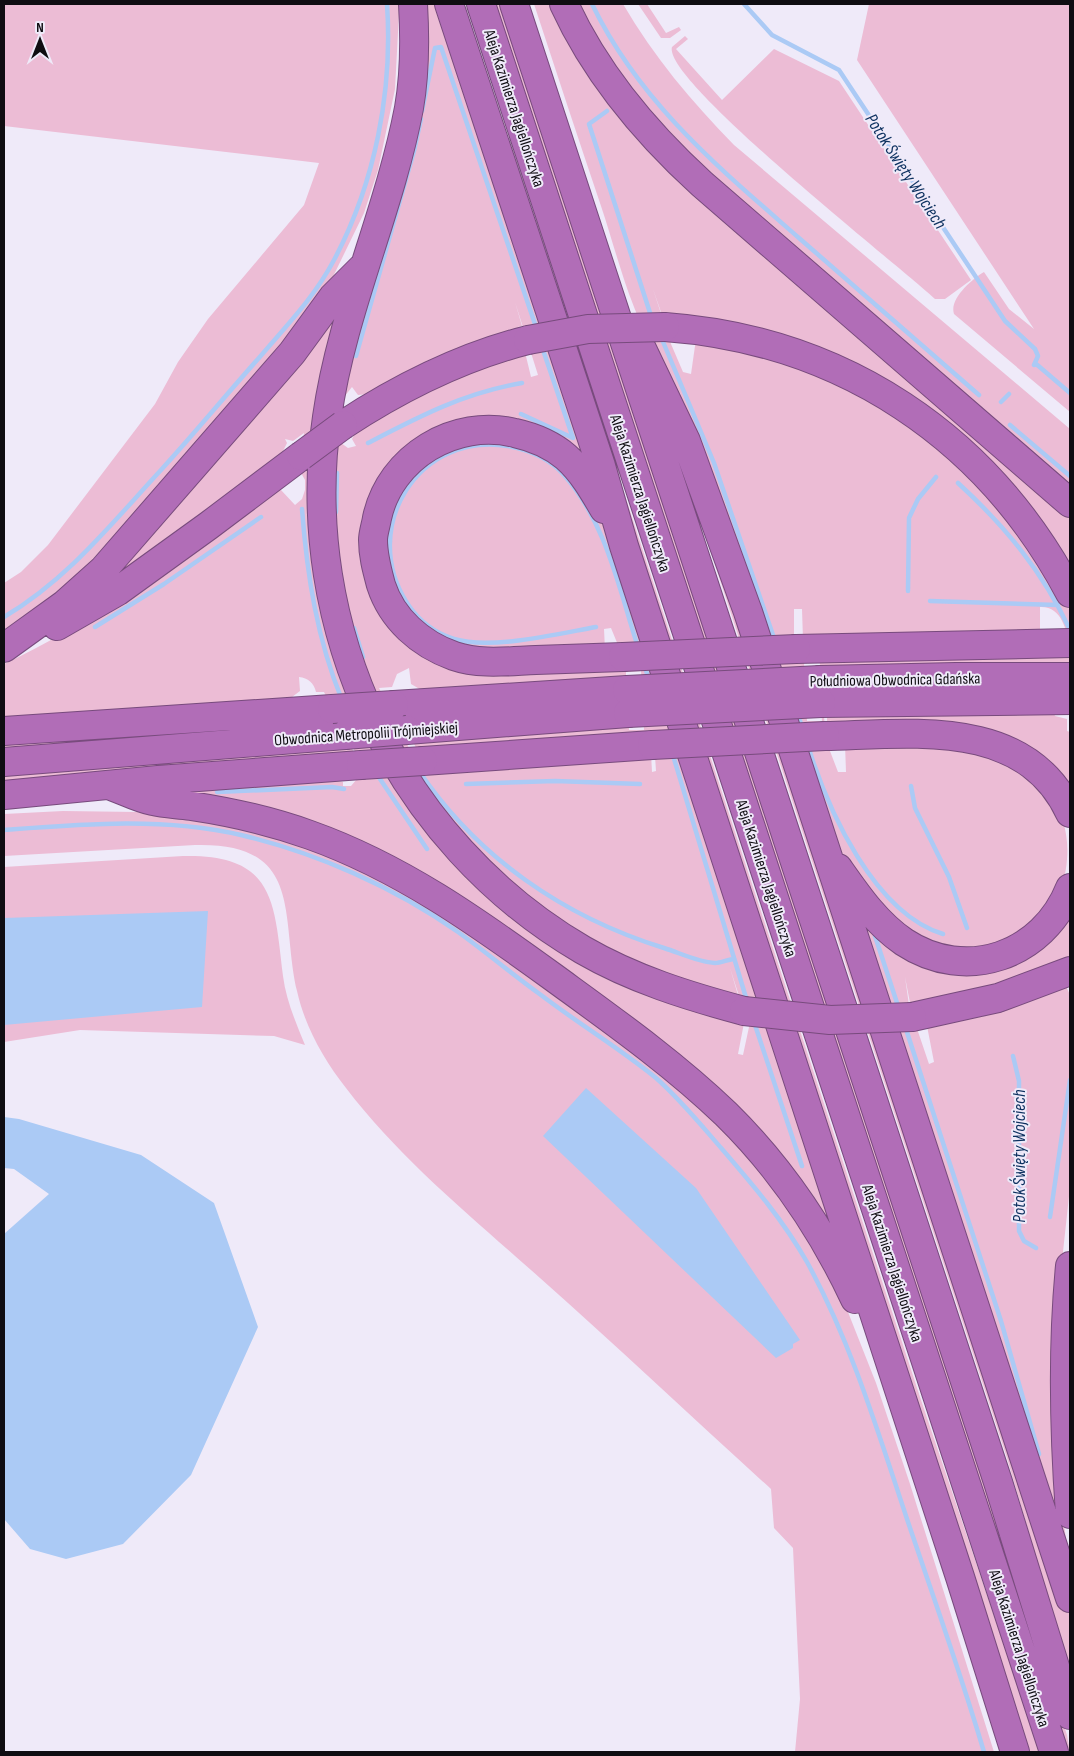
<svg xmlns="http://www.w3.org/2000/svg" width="1074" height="1756" viewBox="0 0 1074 1756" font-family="'Sofia Sans Condensed',sans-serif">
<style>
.green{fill:#ecbcd5;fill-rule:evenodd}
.water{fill:#abcaf5}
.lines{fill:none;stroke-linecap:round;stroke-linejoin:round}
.stream{stroke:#abcaf5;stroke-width:4.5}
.highway-casing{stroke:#784b7d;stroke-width:30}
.highway{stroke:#b16db7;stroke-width:28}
.highway-bridge-casing{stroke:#784b7d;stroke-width:30;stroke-linecap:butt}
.highway-bridge{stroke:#b16db7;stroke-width:28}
.labels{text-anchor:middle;stroke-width:4;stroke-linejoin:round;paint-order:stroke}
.street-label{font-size:16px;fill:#0f0d12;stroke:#efeaf9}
.water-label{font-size:18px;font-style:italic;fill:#0c305f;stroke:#efeaf9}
</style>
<rect width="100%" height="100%" fill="#efeaf9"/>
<path class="green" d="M4,4H399V13L395,89L378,170L364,213L325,293L100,561L4,634V583L21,572L48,545L155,404L178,362L208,319L304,205L319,163L4,126Z
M422,4H441L592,468H588C479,343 298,489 387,616C402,638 425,656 452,664C496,678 577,665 625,662L611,628L604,629L605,650C559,654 507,663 462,651C430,643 402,620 389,590C342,480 479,382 566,465C587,486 602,515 612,543L843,1248L841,1251L813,1206L783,1165L735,1112L711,1088L621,1016L468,905L386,858L306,824L241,806L152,792L153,788L330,776L331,780L343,782V786H351L357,779L367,778L368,776L340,723L341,727L4,753V739L337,718L324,692H316C314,683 308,678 299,677L300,691L288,700L4,718V664C100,619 184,555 267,490L270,493L281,490L295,505L302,499L305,490V480L300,471L304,433L293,441L285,439L287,443L283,451L284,454L143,559L94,592H90L296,355L342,294L343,297C325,358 310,420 309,483C306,754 484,964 744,1023L738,1054L743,1055L749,1027L730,968L740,1002C692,991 646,976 603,953C400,843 298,620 339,394C353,316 385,243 403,166C416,112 422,59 422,4ZM515,302L538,375L531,377L524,348C462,367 408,393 354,427L356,431L352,439L356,446L348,448L341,443L344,397L352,387L358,395L369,394L440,357L518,330V327L522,326ZM409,668L411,684L423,691L626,681V672L641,671L644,730H629V722L413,742L421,757L628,742V739L649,737L655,756L656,771L652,772L651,753L450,767V772L422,774L379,688L392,687L397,674Z
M454,4H464L921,1400L1040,1752H1023Z
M493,4H501L1067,1735L1070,1752H1065Z
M534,4H555L571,37L608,94L668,164L1070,514V568C984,417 835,326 662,315L653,289L671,344L683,372L691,374L696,339L702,340C832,358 951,429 1027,537C1039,554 1065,592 1070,612C1073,622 1070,636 1070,646C1066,630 1062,606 1040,607V629L1027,631V635L803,640L802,609H794V637L785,638L791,656L817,655L818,662L804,663L807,721H822L821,712L1054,713L1055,716L1067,719V731L1070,732V800C1021,712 912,729 827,731V716H824L825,729L822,730L838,772H846L845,744C912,742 1006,731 1050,794C1063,813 1069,836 1067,859C1065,893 1046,922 1017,939C963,970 905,941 870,898C836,856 820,804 803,754C786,701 770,647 751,595C744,576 736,558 729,538C717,505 708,471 694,438C675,394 651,352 634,307C621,274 612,239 601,206C578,138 556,71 534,4Z
M576,4H623C654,57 691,101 734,145L1070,429V488L678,146L613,67Z
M638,4H647L666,33L679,27L681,30L670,38H661Z
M869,4H1070V412L954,314C949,299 972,279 984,272L1009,309L1034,329L857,60Z
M685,36L688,39L676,49L722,100L774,49L839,81L971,280L945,299H935C901,267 662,80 672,47Z
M671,424L1070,1614V1674L1007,1458L670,427Z
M1070,648V664L820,666L819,652Z
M351,747L359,761L4,787V775Z
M63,811L137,812L200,819L280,838L376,876L458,923L607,1031L699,1105L751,1159L806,1234L846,1307L876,1383L910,1484L994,1752H795L800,1699L793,1548L774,1528L771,1489C694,1419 618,1347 540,1278C473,1218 401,1160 346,1088C324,1060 305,1027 297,991C280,917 305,842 195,845L4,856V814Z
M183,856C275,854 274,901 283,976C286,1000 296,1023 305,1045L274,1036L80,1030L4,1042V867Z
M847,892L956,966L1070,904V962L1033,977L911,1008L905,977L909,1005L929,1064L934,1062L927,1026L1066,986L1070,995V1187L1062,1261L1063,1516L1068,1555Z"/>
<path class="water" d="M208,911L202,1007L4,1025V918Z
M586,1088L696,1188L800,1340L793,1344V1348L776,1358L543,1136Z
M4,1117L19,1119L141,1155L214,1203L258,1327L191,1475L123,1544L66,1559L30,1549L4,1519V1234L49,1194L14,1169L4,1168Z"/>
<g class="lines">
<path class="stream" d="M592,4C640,103 718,167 799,238C859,290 919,343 979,395
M744,4L772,35L839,70L1005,321L1035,349L1038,356L1034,365
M422,111L435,48L441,47L537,330
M607,111L589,124L652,319
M661,337L714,463L775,641
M356,356L414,151L421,119
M1035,363L1070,393
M1001,402L1009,394
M521,414L573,438L542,347
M1010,425L1070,476
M368,443C420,416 464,393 522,383
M958,483C1005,526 1043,572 1070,630
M302,509C307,575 317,639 342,700
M336,512L337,473
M908,591L909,518L918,499L936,477
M930,601L1058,605
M4,617C68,579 111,524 161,470C194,434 225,396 258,359C285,327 314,298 334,260C375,183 393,91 387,4
M95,627L164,584L261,517
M596,627C557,634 491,650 454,639C435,633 418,620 407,603C359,528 418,431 508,446C529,450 550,459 564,475C606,522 619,589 638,647
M354,628L363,657
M644,664L649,680
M797,713L803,729
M808,746C828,810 874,913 943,934
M672,752L747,1001
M419,771C478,858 564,917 664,948C680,953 698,962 715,963C720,963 727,960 733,959
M376,773L427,849
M466,784L555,781L640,784
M911,786L915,808L949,877L967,928
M217,792L332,787L344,789
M4,830C82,824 164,817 241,835C317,853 394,887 458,932C486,952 513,975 541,995C579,1024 619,1048 656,1078C680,1099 701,1125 722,1149C753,1185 783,1220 807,1262C851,1342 878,1432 907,1519C933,1596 961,1674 984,1752
M875,936L899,1009
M754,1022L802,1166
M905,1026L1001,1321L1039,1454
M1013,1056L1019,1081V1231L1024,1241L1036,1248
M1050,1217L1070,1080"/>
<g class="highway-casing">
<path id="highway" d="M413,4C415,38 415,74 409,108C389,213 342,311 327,417C296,629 398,842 583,950C633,979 688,996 744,1011
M449,4L601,466L624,546L960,1577L1015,1752
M481,4L1054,1752
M514,4L998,1482L1070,1715
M564,4C596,74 646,133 702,184L1070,503
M665,327C842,340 987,436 1070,593
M642,349L686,441L748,612L1070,1598
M343,425C401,387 461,357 528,340
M604,509C593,490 582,471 566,457C552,445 533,437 515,433C455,418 390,457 377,518C376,525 373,533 373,540C373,556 377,570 381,585C392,619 420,644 454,656C480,665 509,661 536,660C565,659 594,658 623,657
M57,626L118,591L208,526L301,456
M4,648L65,604L103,570L292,353L333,297L364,266
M796,649L1070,643
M820,680L956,677H1070
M821,703L1070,700
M394,705L627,690
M407,730L628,713
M4,731L332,709
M825,736C912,734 1026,717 1070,813
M423,761L652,745
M4,762L345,735
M109,785C123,790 138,798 153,801C165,804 178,804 191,806C231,812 271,821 310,835C400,867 476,921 553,977C612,1020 673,1063 726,1114C780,1167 823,1231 855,1299
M4,795L158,780L361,765
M838,868C857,895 876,923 904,942C966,983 1043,956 1070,888
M912,1017L998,998L1070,971
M1070,1266C1062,1349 1064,1431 1070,1514"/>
</g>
<use href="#highway" class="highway"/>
<g class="highway-bridge-casing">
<path id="highway-bridge" d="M528,340L588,329L665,327
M301,456L343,425
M623,657L796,649
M627,690L820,680
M332,709L394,705
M628,713L821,703
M345,735L407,730
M652,745L825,736
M361,765L423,761
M744,1011L830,1020L912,1017"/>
</g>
<use href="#highway-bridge" class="highway-bridge"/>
</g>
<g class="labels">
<g class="street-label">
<text transform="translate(515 108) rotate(72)" y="6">Aleja Kazimierza Jagiellończyka</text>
<text transform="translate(641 493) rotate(72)" y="6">Aleja Kazimierza Jagiellończyka</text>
<text transform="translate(895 679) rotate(-1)" y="6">Południowa Obwodnica Gdańska</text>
<text transform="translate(366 733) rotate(-4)" y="6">Obwodnica Metropolii Trójmiejskiej</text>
<text transform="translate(767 878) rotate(72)" y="6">Aleja Kazimierza Jagiellończyka</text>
<text transform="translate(893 1263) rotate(72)" y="6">Aleja Kazimierza Jagiellończyka</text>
<text transform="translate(1020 1648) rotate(72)" y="6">Aleja Kazimierza Jagiellończyka</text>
</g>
<g class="water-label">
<text transform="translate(906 171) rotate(57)" y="6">Potok Święty Wojciech</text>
<text transform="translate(1019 1156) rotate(-90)" y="6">Potok Święty Wojciech</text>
</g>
</g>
<rect width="1074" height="1756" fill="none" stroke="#0f0d12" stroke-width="10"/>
<g transform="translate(40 40)" stroke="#efeaf9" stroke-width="4" paint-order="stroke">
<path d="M0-4L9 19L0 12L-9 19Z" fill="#0f0d12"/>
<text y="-8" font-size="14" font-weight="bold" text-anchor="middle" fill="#0f0d12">N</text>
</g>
</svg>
